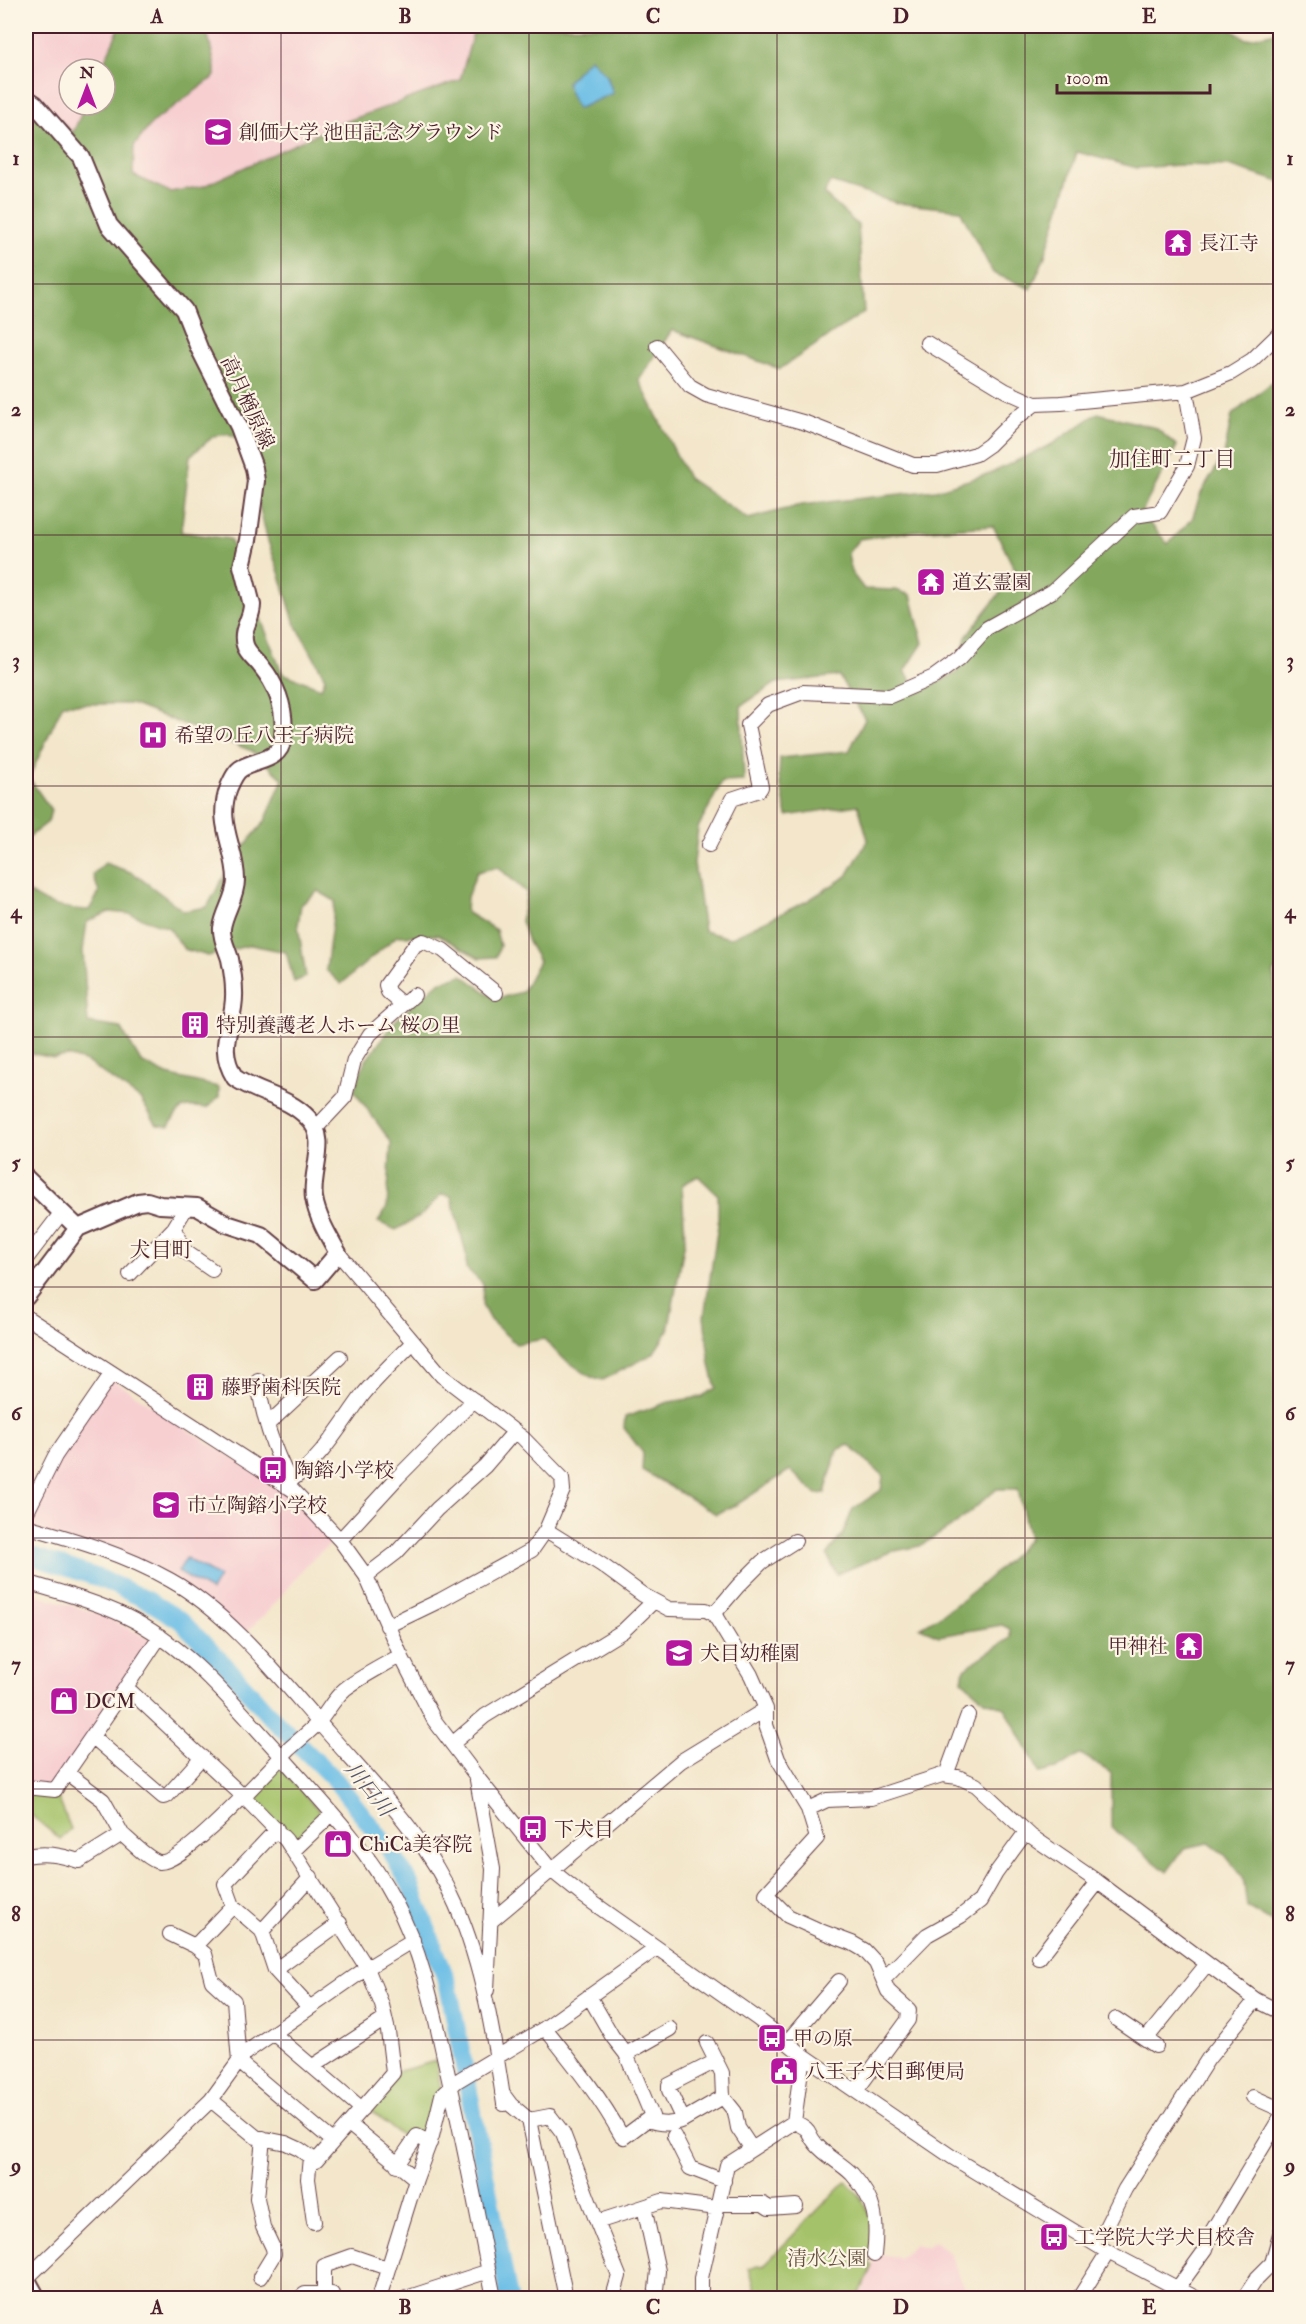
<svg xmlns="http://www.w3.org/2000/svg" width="1306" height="2324" viewBox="0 0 1306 2324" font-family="'IM FELL Double Pica','Noto Serif JP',serif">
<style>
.built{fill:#f7cfd1}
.green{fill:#a4c269;stroke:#77704a;stroke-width:1.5}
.forest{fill:#83a85d;stroke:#666444;stroke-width:1.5;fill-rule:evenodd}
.water{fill:#69bde6;stroke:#5a6e88;stroke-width:1.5}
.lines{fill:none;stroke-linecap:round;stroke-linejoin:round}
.river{stroke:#69bde6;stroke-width:18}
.minor-casing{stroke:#633d43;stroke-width:16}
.major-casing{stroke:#633d43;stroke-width:20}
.minor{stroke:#fff;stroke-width:14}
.major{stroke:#fff;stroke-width:16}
.grid{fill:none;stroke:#4a1f2b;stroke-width:1.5;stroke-opacity:0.55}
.labels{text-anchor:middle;stroke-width:4.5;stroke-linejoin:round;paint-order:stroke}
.poi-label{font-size:20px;fill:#4a1f2b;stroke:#fcf5e5;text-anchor:start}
.street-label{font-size:20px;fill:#4a1f2b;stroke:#fcf5e5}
.park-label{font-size:20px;fill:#65503e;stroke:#fcf5e5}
.neighbourhood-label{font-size:21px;fill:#4a1f2b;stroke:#fcf5e5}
.water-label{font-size:21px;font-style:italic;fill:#55566c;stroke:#fcf5e5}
.neatline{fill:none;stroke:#4a1f2b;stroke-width:2}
.grid-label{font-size:20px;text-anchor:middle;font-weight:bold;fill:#4a1f2b}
</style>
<rect width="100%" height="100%" fill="#fcf5e5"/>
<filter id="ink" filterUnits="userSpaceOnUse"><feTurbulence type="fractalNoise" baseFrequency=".0167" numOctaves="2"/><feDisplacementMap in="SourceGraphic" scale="12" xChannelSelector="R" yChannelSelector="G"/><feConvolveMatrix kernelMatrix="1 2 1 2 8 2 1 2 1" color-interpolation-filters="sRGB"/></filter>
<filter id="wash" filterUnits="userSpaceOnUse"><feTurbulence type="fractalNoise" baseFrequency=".008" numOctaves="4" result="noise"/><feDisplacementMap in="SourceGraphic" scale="24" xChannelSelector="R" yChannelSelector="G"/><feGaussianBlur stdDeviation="1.35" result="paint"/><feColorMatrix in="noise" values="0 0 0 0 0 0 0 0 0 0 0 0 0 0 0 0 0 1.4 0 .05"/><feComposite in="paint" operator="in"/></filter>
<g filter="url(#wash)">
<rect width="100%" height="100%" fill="#f3e6ca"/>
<path class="built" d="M26,26H120L101,69H69V105H85L73,133L33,94L26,91Z
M133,26H532L582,52L156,264L105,105Z
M109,1377L177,1423L284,1490L333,1541L306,1565L271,1608L241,1637L183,1589L26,1526L55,1456Z
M26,1591L105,1616L155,1642L55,1790L26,1787Z
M935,2241L950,2254L969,2298H860L878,2253L899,2258L914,2244L926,2247Z"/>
<path class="green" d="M279,1767L327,1819L293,1851L244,1797Z
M26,1787L55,1790L71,1829L60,1839L26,1811Z
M436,2061L442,2095L439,2108L411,2144L366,2106L393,2073Z
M846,2181C871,2205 878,2227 868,2261L872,2266L858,2298H758L749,2268L758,2265L763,2266Z"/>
<path class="forest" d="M120,26H206L215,67V76L152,123L134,146L133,175L170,192L204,186L334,126L460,80L475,26H1225L1246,39L1280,31V182L1228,166L1179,165L1137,168L1077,152L1045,256L1031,289L993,273L960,210L897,203L830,182L824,194L858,225L864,312L780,369L672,330L639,380L688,478L748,519L801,505L936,490L991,473L1052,444L1098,413L1156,428L1177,446L1141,513L1168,544L1192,519L1201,493L1224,455L1232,415L1280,376V965L1273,972L1280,1029V1927L1247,1907L1243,1877L1225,1855L1209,1843L1184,1848L1167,1872L1111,1827V1773L1081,1754L1059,1768L1040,1773L1005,1708L984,1700L962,1680L964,1669L1010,1638V1629L1002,1625L939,1636L920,1628C962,1604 996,1573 1029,1539L1018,1489H997L956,1524L920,1546L890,1552L837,1574L827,1555L842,1535L853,1509L881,1490L883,1476L849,1445L837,1450L825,1493L816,1494L790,1470L736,1505L716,1514L642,1470L643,1453L624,1428L625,1417L669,1402L701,1397L716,1388L710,1365L704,1317L718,1225V1195L698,1176L682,1185L685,1241L668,1331L653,1354L603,1380L591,1377L561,1357L544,1339L516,1344L490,1320L482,1305L483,1284L466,1268V1254L451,1196L442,1194L422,1215L396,1230L378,1222L387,1207L391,1142L354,1091L364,1063L397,1019L439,982L462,975L496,999L522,992L539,961L528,942L521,921L527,893L498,867L477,872L467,897L466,912L496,930L500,946L496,957L479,958L438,935L397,936L341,984L326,970L335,901L318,891L301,905L298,925L306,977L294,982L286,952L251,945L208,956L184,949L169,928L131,914L109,912L87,922L83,951L88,1023L121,1028L141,1062L167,1075L219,1087V1097L207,1108C184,1106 181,1104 169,1126L157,1125L141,1100L87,1062L67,1056L54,1058L30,1053L26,1048V890C45,906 65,909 89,910L99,893L93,874L105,863L133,873L184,911L207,907L233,860L265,821L283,779L252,751L131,704H63L29,778L51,810L48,822L26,839V91L33,94L73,133L85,105H105V69H101ZM229,434L252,446L255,491L268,541L280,575L294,621L325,678L321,688L282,673L230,539L181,532L190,456L214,436ZM993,526L1016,572L966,637L957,673L919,692L905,671L923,643L911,595L896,590L864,589L851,572L848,553L859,539L915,531ZM839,676L865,719L849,751L780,758L779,776L787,816L858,805L868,840L847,876L807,901L730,938L704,931L694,863L698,828L722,782L744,781L741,706L776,683Z"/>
<path class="water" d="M590,58L607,76L613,93L577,109L566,83Z
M186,1558L219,1577L211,1591L178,1572Z"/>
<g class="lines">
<path class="river" d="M26,1554L99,1578L149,1601L180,1620L227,1667L270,1716L336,1781L389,1849L410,1884L448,1984L509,2298"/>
</g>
</g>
<g filter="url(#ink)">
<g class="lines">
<g class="minor-casing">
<path id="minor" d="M927,343L1006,391L1035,404L1061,403L1186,391L1231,373L1252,360L1280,333
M657,346L690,386L706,395L806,423L913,465H937L976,454L989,445L1016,418L1035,404
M709,845L732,799L759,790L761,787L748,725L768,705L803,692L890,696L934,677L960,658L987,628L1053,591L1134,516L1160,512L1187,466L1194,438L1186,391
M403,1005L388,992L386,985L415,945L423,941L443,950L496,993
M316,1128L345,1097L354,1060L370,1034L414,995
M174,1228L183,1250L212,1270
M338,1253L442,1376L523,1438L562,1478L563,1490L546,1530L532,1550L441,1600L387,1626
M26,1259L62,1212
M130,1274L174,1228L186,1208
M26,1317L293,1490L340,1540L366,1576L401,1656L434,1720L477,1777L551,1870L582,1895L758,2019L803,2055L952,2157L1108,2252L1196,2298
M258,1380C262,1415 273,1449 290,1481L286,1486
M267,1425L340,1357
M290,1481C321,1460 340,1426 362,1396C377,1377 396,1360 413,1342
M26,1514L55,1456L112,1373
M26,1526C75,1540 124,1554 170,1580C231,1614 283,1682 329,1734C376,1788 427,1838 456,1905C483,1967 494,2037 504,2104
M546,1530L602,1565L643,1595L669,1609L706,1610L714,1614L751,1675L766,1709V1725L778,1759L808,1809L817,1838L766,1894L788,1916L823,1932L852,1943L864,1950L876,1963L888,1991L909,2010L908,2020L856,2091
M340,1540L397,1478L474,1400
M366,1576L396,1553L437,1509L485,1466L515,1431
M26,1582C59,1592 94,1601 125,1616C186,1645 230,1700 275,1749C317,1797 364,1843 394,1900C426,1959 436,2023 451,2088C467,2158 480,2228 494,2298
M714,1614L738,1586L762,1562L795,1541
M160,1636L126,1687L244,1797L286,1840L367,1968L382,2005L388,2031L393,2073L316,2161L299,2149L286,2143L256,2137L211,2100
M93,1737L163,1797L167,1796L202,1757
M452,1744L485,1716L623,1631L654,1601
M67,1773L103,1800L122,1834
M946,1775L968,1715
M477,1780L493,1869L487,1990
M26,1787L55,1790L126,1687
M808,1809L827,1800L871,1798L942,1775L958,1777L976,1785L1031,1836L1098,1882L1256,2000L1280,2012
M277,1829L225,1884L233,1906L262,1931L275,1970L309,2007
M293,1851L332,1814
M26,1856C45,1852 60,1855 79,1861L122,1834C130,1841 149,1860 159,1862C182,1866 270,1768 289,1749C298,1741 308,1733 317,1724C327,1713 333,1699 345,1689C362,1676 383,1666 401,1655
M490,1922L681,1761L766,1709
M262,1931L311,1877
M170,1934L195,1946L205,1954L212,1981L234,2001L239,2062L333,2141
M195,1946L233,1906
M1039,1958L1098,1882
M275,1970L340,1923
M884,1979L927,1935L961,1916L980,1901L996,1873L1026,1832
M1116,2019L1156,2046
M545,2028C572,2062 600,2096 621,2135L624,2137L652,2116L626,2054L612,2036L589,1996
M274,2034L362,2109
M1146,2039L1207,1964
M787,2042L839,1981
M707,2043L722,2073L723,2097L735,2112L738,2128L752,2149
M626,2054L670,2029
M716,2061L669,2085V2090L683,2120L723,2097
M313,2066L385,2019
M502,2093L511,2105L529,2120L566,2298
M1253,2097L1280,2109
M529,2120L550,2116L563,2133L597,2222L662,2201L717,2208
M648,2120C661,2125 671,2125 683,2120
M794,2122C814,2131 805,2131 816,2144C826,2156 841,2163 852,2174C876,2201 878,2220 874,2255
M349,2124L416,2179
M674,2136L690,2168L724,2181
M310,2157L308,2179L314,2222
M397,2165L417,2136L430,2143
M719,2204H763L769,2208L796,2206
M644,2207L658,2271L655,2298
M597,2222L619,2276L613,2297L616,2298
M1097,2245L1125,2189L1208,2059L1256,2000
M1272,2263L1280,2234
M260,2277L274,2254L273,2248L263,2227L257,2198L263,2138
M26,2279L211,2100L245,2053L367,1968L413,1940
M1177,2289L1206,2249L1212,2231L1280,2118
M324,2294V2266L352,2256L387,2268
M300,2298L305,2294H332
M379,2298L416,2179L432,2136L442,2095L457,2081L545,2028L657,1948
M406,2298L489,2271
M701,2298V2278L727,2165L794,2122L803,2055
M1079,2298L1108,2252
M1244,2298L1257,2278L1272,2263L1280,2269"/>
</g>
<g class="major-casing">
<path id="major" d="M26,98L35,104L81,157L109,225L184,310L199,348L239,427L254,468L256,481L248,540L242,566L252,605C252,619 240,630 245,645C247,653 256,659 261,666C278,687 286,711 283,738C280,761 258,759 242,768C236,771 232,780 229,787C215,823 236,847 236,880C236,897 224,912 222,928C221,938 227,949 230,959C232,969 234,980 234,991C236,1025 214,1044 235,1078C259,1094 288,1097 308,1118C330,1139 310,1172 314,1198C317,1217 329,1237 338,1253L315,1280L261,1235L227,1224L197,1207L160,1205L147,1201L138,1202L78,1228L26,1297
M26,1178L78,1228
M26,2278L37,2298"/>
</g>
<use href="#minor" class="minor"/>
<use href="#major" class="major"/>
</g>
</g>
<path class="grid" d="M281,26V2298M529,26V2298M777,26V2298M1025,26V2298M26,284H1280M26,535H1280M26,786H1280M26,1037H1280M26,1287H1280M26,1538H1280M26,1789H1280M26,2040H1280"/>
<defs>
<g id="school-square" transform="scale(1.5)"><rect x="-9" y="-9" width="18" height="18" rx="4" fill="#b5179e" stroke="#fcf5e5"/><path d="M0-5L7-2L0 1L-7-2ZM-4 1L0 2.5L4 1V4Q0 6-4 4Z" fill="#fff"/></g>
<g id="temple-square" transform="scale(1.5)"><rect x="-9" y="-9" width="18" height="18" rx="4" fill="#b5179e" stroke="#fcf5e5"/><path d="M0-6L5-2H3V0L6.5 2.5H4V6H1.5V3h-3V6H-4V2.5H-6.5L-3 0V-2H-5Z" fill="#fff"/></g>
<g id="hospital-square" transform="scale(1.5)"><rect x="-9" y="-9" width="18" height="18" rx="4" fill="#b5179e" stroke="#fcf5e5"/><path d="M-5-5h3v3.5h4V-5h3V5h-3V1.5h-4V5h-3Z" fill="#fff"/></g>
<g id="building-square" transform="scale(1.5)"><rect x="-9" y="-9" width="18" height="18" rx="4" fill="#b5179e" stroke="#fcf5e5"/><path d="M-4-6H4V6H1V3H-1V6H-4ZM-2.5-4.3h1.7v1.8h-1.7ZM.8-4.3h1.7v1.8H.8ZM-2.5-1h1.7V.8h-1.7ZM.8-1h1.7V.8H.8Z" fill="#fff"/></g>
<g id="bus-square" transform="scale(1.5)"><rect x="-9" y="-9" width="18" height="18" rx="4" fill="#b5179e" stroke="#fcf5e5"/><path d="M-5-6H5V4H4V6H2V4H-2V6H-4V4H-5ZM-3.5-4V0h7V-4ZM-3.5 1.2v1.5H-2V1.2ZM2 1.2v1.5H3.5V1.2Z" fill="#fff"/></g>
<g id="shop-square" transform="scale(1.5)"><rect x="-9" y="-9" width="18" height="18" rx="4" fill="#b5179e" stroke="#fcf5e5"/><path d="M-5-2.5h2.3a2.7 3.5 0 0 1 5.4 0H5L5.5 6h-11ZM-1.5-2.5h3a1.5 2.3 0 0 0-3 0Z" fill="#fff"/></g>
<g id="civic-square" transform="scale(1.5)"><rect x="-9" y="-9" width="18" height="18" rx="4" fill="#b5179e" stroke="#fcf5e5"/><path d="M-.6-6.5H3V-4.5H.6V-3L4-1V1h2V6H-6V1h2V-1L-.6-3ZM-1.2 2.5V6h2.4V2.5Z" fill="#fff"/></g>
</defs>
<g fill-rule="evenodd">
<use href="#school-square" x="218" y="132"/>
<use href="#temple-square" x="1178" y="243"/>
<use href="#temple-square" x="931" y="582"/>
<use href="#hospital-square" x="153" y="735"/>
<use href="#building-square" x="195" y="1025"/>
<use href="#building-square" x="200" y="1387"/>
<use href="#bus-square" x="273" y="1470"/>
<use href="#school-square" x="166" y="1505"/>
<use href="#temple-square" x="1189" y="1646"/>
<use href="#school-square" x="679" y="1653"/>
<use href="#shop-square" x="64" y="1701"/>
<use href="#bus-square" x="533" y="1829"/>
<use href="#shop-square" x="338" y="1844"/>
<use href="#bus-square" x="772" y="2038"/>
<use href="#civic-square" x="784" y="2071"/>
<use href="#bus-square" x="1054" y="2237"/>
</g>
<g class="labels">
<g class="poi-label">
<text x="239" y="139">創価大学 池田記念グラウンド</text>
<text x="1199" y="250">長江寺</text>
<text x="952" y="589">道玄霊園</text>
<text x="174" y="742">希望の丘八王子病院</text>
<text x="216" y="1032">特別養護老人ホーム 桜の里</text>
<text x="221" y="1394">藤野歯科医院</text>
<text x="294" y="1477">陶鎔小学校</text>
<text x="187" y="1512">市立陶鎔小学校</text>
<text x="1168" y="1653" text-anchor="end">甲神社</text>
<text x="700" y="1660">犬目幼稚園</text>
<text x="85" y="1708">DCM</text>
<text x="554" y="1836">下犬目</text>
<text x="359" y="1851">ChiCa美容院</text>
<text x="793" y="2045">甲の原</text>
<text x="805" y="2078">八王子犬目郵便局</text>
<text x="1075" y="2244">工学院大学犬目校舎</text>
</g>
<g class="street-label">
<text transform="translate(248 402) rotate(65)" y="7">高月楢原線</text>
</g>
<g class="park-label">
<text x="827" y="2265">清水公園</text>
</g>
<g class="neighbourhood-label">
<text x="1172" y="466">加住町二丁目</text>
<text x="161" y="1257">犬目町</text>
</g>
<g class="water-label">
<text transform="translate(369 1789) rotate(51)" y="7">川口川</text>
</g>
</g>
<rect width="1306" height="2324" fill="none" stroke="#fcf5e5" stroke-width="66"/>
<g transform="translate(87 87)"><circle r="28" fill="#fcf5e5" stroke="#b59f9b" stroke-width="1.5"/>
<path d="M0-4.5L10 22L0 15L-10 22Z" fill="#b5179e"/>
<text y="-9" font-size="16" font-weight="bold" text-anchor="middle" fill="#4a1f2b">N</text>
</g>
<path d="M1057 84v9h153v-9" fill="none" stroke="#4a1f2b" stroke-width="3"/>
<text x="1066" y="84" font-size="18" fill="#4a1f2b" stroke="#fcf5e5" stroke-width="4.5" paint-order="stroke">100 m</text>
<rect x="33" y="33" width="1240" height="2258" class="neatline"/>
<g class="grid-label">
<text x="157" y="23">A</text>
<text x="405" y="23">B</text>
<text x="653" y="23">C</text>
<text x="901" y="23">D</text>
<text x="1149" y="23">E</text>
<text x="16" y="165">1</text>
<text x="1290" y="165">1</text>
<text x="16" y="416">2</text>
<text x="1290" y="416">2</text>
<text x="16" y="667">3</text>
<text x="1290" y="667">3</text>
<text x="16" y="918">4</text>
<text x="1290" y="918">4</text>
<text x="16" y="1169">5</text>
<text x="1290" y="1169">5</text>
<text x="16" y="1420">6</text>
<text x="1290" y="1420">6</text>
<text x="16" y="1671">7</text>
<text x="1290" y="1671">7</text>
<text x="16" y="1921">8</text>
<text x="1290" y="1921">8</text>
<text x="16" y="2172">9</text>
<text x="1290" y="2172">9</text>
<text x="157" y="2314">A</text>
<text x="405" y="2314">B</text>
<text x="653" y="2314">C</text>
<text x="901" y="2314">D</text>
<text x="1149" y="2314">E</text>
</g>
</svg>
